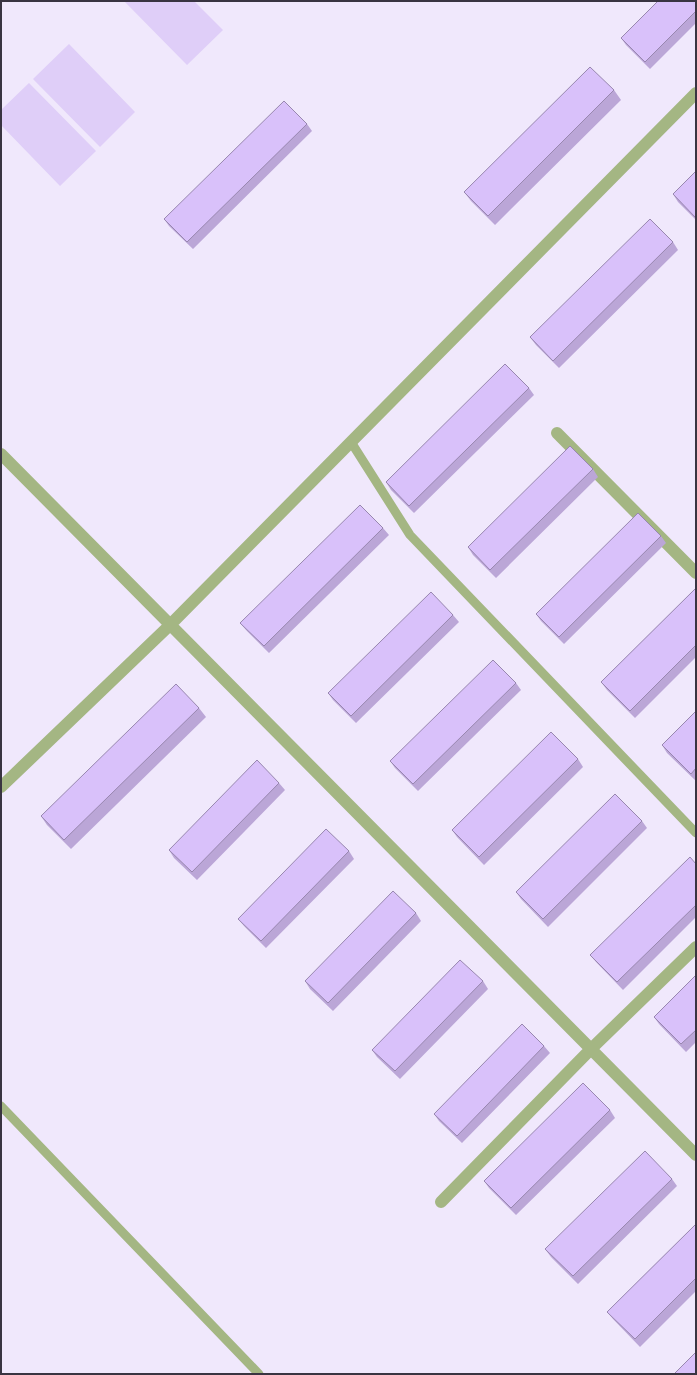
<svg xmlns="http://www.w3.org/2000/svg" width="697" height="1375" viewBox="0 0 697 1375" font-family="'Varela Round',sans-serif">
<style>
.garden{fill:#dfcef8}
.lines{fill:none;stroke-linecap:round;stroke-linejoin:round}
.lane{stroke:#a4b683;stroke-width:9}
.street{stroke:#a4b683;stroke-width:12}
.wall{fill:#bba6d7}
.building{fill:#d9c1fa;stroke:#9887af}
</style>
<rect width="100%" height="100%" fill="#f0e8fc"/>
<path class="garden" d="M124,1H194L223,30L187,65Z
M69,44L135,112L100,147L33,79Z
M29,83L96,151L60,186L1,125V110Z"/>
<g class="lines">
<path class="lane" d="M351,442L410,535L696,833
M1,1106L259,1374"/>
<path class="street" d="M557,433L696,573
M1,454L696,1155
M1,787L170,625L696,93
M441,1202L591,1049L696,947"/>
</g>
<path class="wall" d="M696,1V23L650,69L626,45L621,38Z
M614,90L621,100L495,225L471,201L464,192Z
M307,124L312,131L193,249L169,226L164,219Z
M696,171V220L678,202L673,194Z
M673,242L678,250L559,368L536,345L530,337Z
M529,388L534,395L414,513L391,490L386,482Z
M593,469L598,477L496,578L473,555L468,547Z
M383,528L389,535L269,653L246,630L240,623Z
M661,536L666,543L564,644L541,621L536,614Z
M696,588V657L635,718L607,690L601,682Z
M453,615L459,622L356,723L333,700L328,693Z
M516,683L521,690L418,791L395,768L390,761Z
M199,708L206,717L71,849L47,825L41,816Z
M696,711V781L667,753L662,745Z
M578,759L583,767L484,865L457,837L452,830Z
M279,783L285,790L197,880L174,858L169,850Z
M642,821L647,828L548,927L521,899L516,892Z
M349,851L354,859L266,948L244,926L238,919Z
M696,864V917L623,990L596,962L590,955Z
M416,913L421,921L333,1011L310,989L305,981Z
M696,975V1042L686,1052L659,1024L654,1017Z
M483,981L488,989L400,1079L377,1057L372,1050Z
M544,1046L550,1053L462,1143L439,1121L434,1114Z
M610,1110L615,1118L516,1215L489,1188L484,1181Z
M672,1179L677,1186L578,1284L551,1257L545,1249Z
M696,1224V1291L640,1347L613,1319L607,1312Z"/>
<path class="building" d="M658,1H696V11L645,62L621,38Z
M590,67L614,90L488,216L464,192Z
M284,101L307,124L187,242L164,219Z
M696,171V218L673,194Z
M650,219L673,242L553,361L530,337Z
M505,364L529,388L409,506L386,482Z
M570,446L593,469L490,570L468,547Z
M360,505L383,528L264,646L240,623Z
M638,513L661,536L559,637L536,614Z
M696,588V645L630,711L601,682Z
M431,592L453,615L351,716L328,693Z
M493,660L516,683L413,784L390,761Z
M176,684L199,708L64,840L41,816Z
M696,711V768L691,774L662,745Z
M551,732L578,759L479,857L452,830Z
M257,760L279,783L192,872L169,850Z
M615,794L642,821L543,919L516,892Z
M326,829L349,851L261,941L238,919Z
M690,857L696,864V905L617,982L590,955Z
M393,891L416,913L328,1003L305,981Z
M460,960L483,981L395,1071L372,1050Z
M696,975V1030L681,1044L654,1017Z
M522,1024L544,1046L457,1136L434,1114Z
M583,1083L610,1110L511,1208L484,1181Z
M645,1151L672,1179L573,1276L545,1249Z
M696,1224V1278L635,1339L607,1312Z
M696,1352V1374H674Z"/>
<rect width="697" height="1375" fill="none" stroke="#393441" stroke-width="4"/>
</svg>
